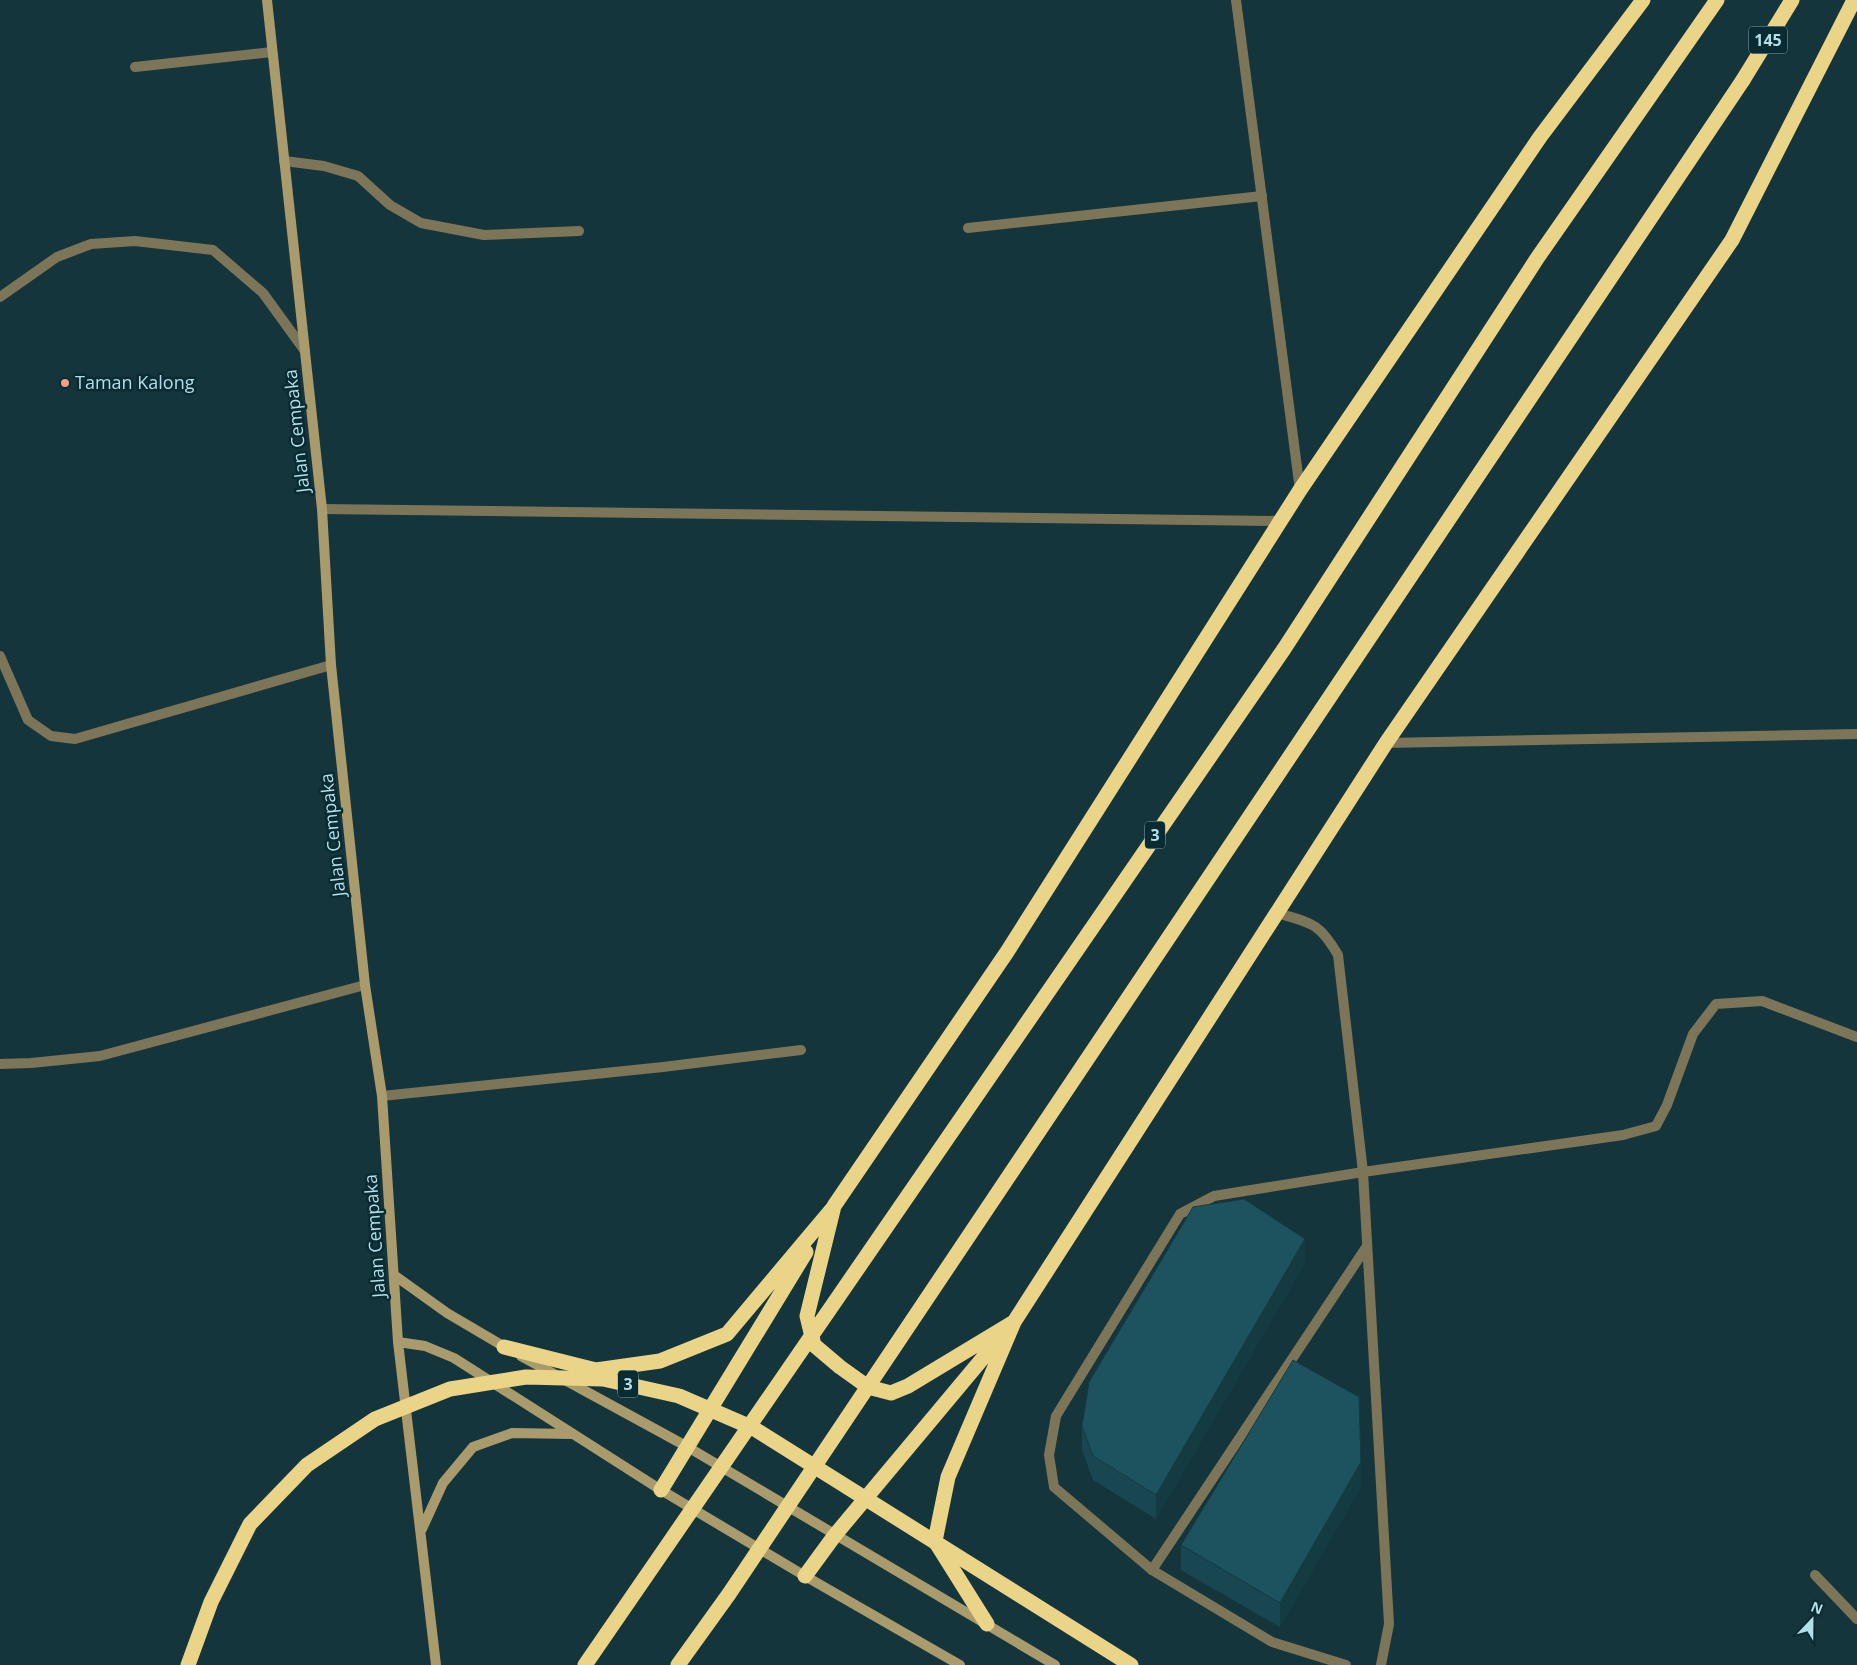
<svg xmlns="http://www.w3.org/2000/svg" width="1857" height="1665" viewBox="0 0 1857 1665" font-family="'Open Sans',sans-serif">
<style>
.lines{fill:none;stroke-linecap:round;stroke-linejoin:round}
.lane{stroke:#7d7557;stroke-width:10}
.street{stroke:#7d7557;stroke-width:10}
.secondary{stroke:#a99b6b;stroke-width:10}
.highway{stroke:#ead488;stroke-width:15}
.highway-bridge{stroke:#ead488;stroke-width:15}
.wall{fill:#184752}
.shaded-wall{fill:#143a42}
.building{fill:#1c535f;stroke:#143a42}
.poi-dot{fill:#f49e89;stroke:#0a2b32;stroke-width:2}
.labels{text-anchor:middle;stroke-width:5;stroke-linejoin:round;paint-order:stroke}
.shield{fill:#0a2b32;stroke:#80a9b3;stroke-width:1}
.shield-label{font-size:16px;font-weight:bold;fill:#b2dfea}
.poi-label{font-size:18px;fill:#b2dfea;stroke:#0a2b32;text-anchor:start}
.street-label{font-size:18px;fill:#b2dfea;stroke:#0a2b32}
</style>
<rect width="100%" height="100%" fill="#15353c"/>
<g class="lines">
<path class="lane" d="M284,161L324,166L358,176L390,205L421,223L484,235L579,231
M968,228L1262,196
M0,297L57,257L91,244L135,241L213,250L263,293L305,351
M1386,743L1856,734
M0,1064L31,1063L100,1056L365,985
M382,1096L663,1067L801,1050
M1152,1570L1367,1246
M1815,1575L1857,1619"/>
<path class="street" d="M1236,0L1300,490
M135,67L272,52
M322,509L1280,521
M0,656L28,720L51,736L75,739L331,665
M1277,913C1311,923 1319,922 1338,955L1363,1172L1389,1624L1381,1665
M1346,1665L1272,1642L1152,1570L1054,1487L1049,1455L1056,1416L1180,1214L1214,1196L1363,1172L1623,1135L1656,1126L1667,1105L1693,1034L1716,1004L1762,1001L1857,1037"/>
<path class="secondary" d="M267,0L322,509L331,665L365,985L382,1096L398,1342L436,1665
M394,1275L447,1313L508,1349
M398,1342L425,1346L454,1358L661,1490L805,1576L960,1665
M521,1356L686,1446L1055,1665
M422,1529L443,1483L473,1447L512,1433L571,1434"/>
<path class="highway" d="M1643,0L1540,137L1300,490L1007,952L834,1206L807,1316L814,1345L840,1367L868,1387L891,1393L908,1386L1014,1322L1386,743L1732,240L1854,0
M1743,80L1792,0
M504,1347L596,1370L660,1361L727,1334L832,1209
M661,1490L806,1252
M805,1576L835,1535L1003,1334
M987,1624L935,1541L948,1477L1014,1322"/>
<path class="highway-bridge" d="M188,1665L211,1602L250,1524L307,1465L375,1419L450,1389L526,1377L603,1379L679,1396L753,1428L1131,1665
M585,1665L1284,649L1538,257L1717,0
M678,1665L729,1594L1743,80"/>
</g>
<path class="wall" d="M1305,1263L1156,1519L1093,1480L1082,1450V1426Z
M1361,1487L1280,1627L1181,1570V1545Z"/>
<path class="shaded-wall" d="M1305,1239V1263L1156,1519V1495Z
M1361,1462V1487L1280,1627V1603Z"/>
<path class="building" d="M1244,1199L1305,1239L1156,1495L1093,1456L1082,1426L1089,1382L1193,1207Z
M1293,1360L1359,1397L1361,1462L1280,1603L1181,1545Z"/>
<circle class="poi-dot" cx="65" cy="383" r="5"/>
<g class="labels">
<g class="shield">
<rect x="1749" y="26.5" width="38" height="27" rx="4"/>
<rect x="1145" y="821.5" width="20" height="27" rx="4"/>
<rect x="618" y="1370.5" width="20" height="27" rx="4"/>
</g>
<g class="shield-label">
<text x="1768" y="46">145</text>
<text x="1155" y="841">3</text>
<text x="628" y="1390">3</text>
</g>
<g class="poi-label">
<text x="75" y="389">Taman Kalong</text>
</g>
<g class="street-label">
<text transform="translate(297 431) rotate(-96)" y="6">Jalan Cempaka</text>
<text transform="translate(333 835) rotate(-96)" y="6">Jalan Cempaka</text>
<text transform="translate(375 1236) rotate(-94)" y="6">Jalan Cempaka</text>
</g>
</g>
<g transform="translate(1812 1620) rotate(22)" stroke="#0a2b32" stroke-width="4" paint-order="stroke">
<path d="M0-4L9 19L0 12L-9 19Z" fill="#b2dfea"/>
<text y="-8" font-size="14" font-weight="bold" text-anchor="middle" fill="#b2dfea">N</text>
</g>
</svg>
